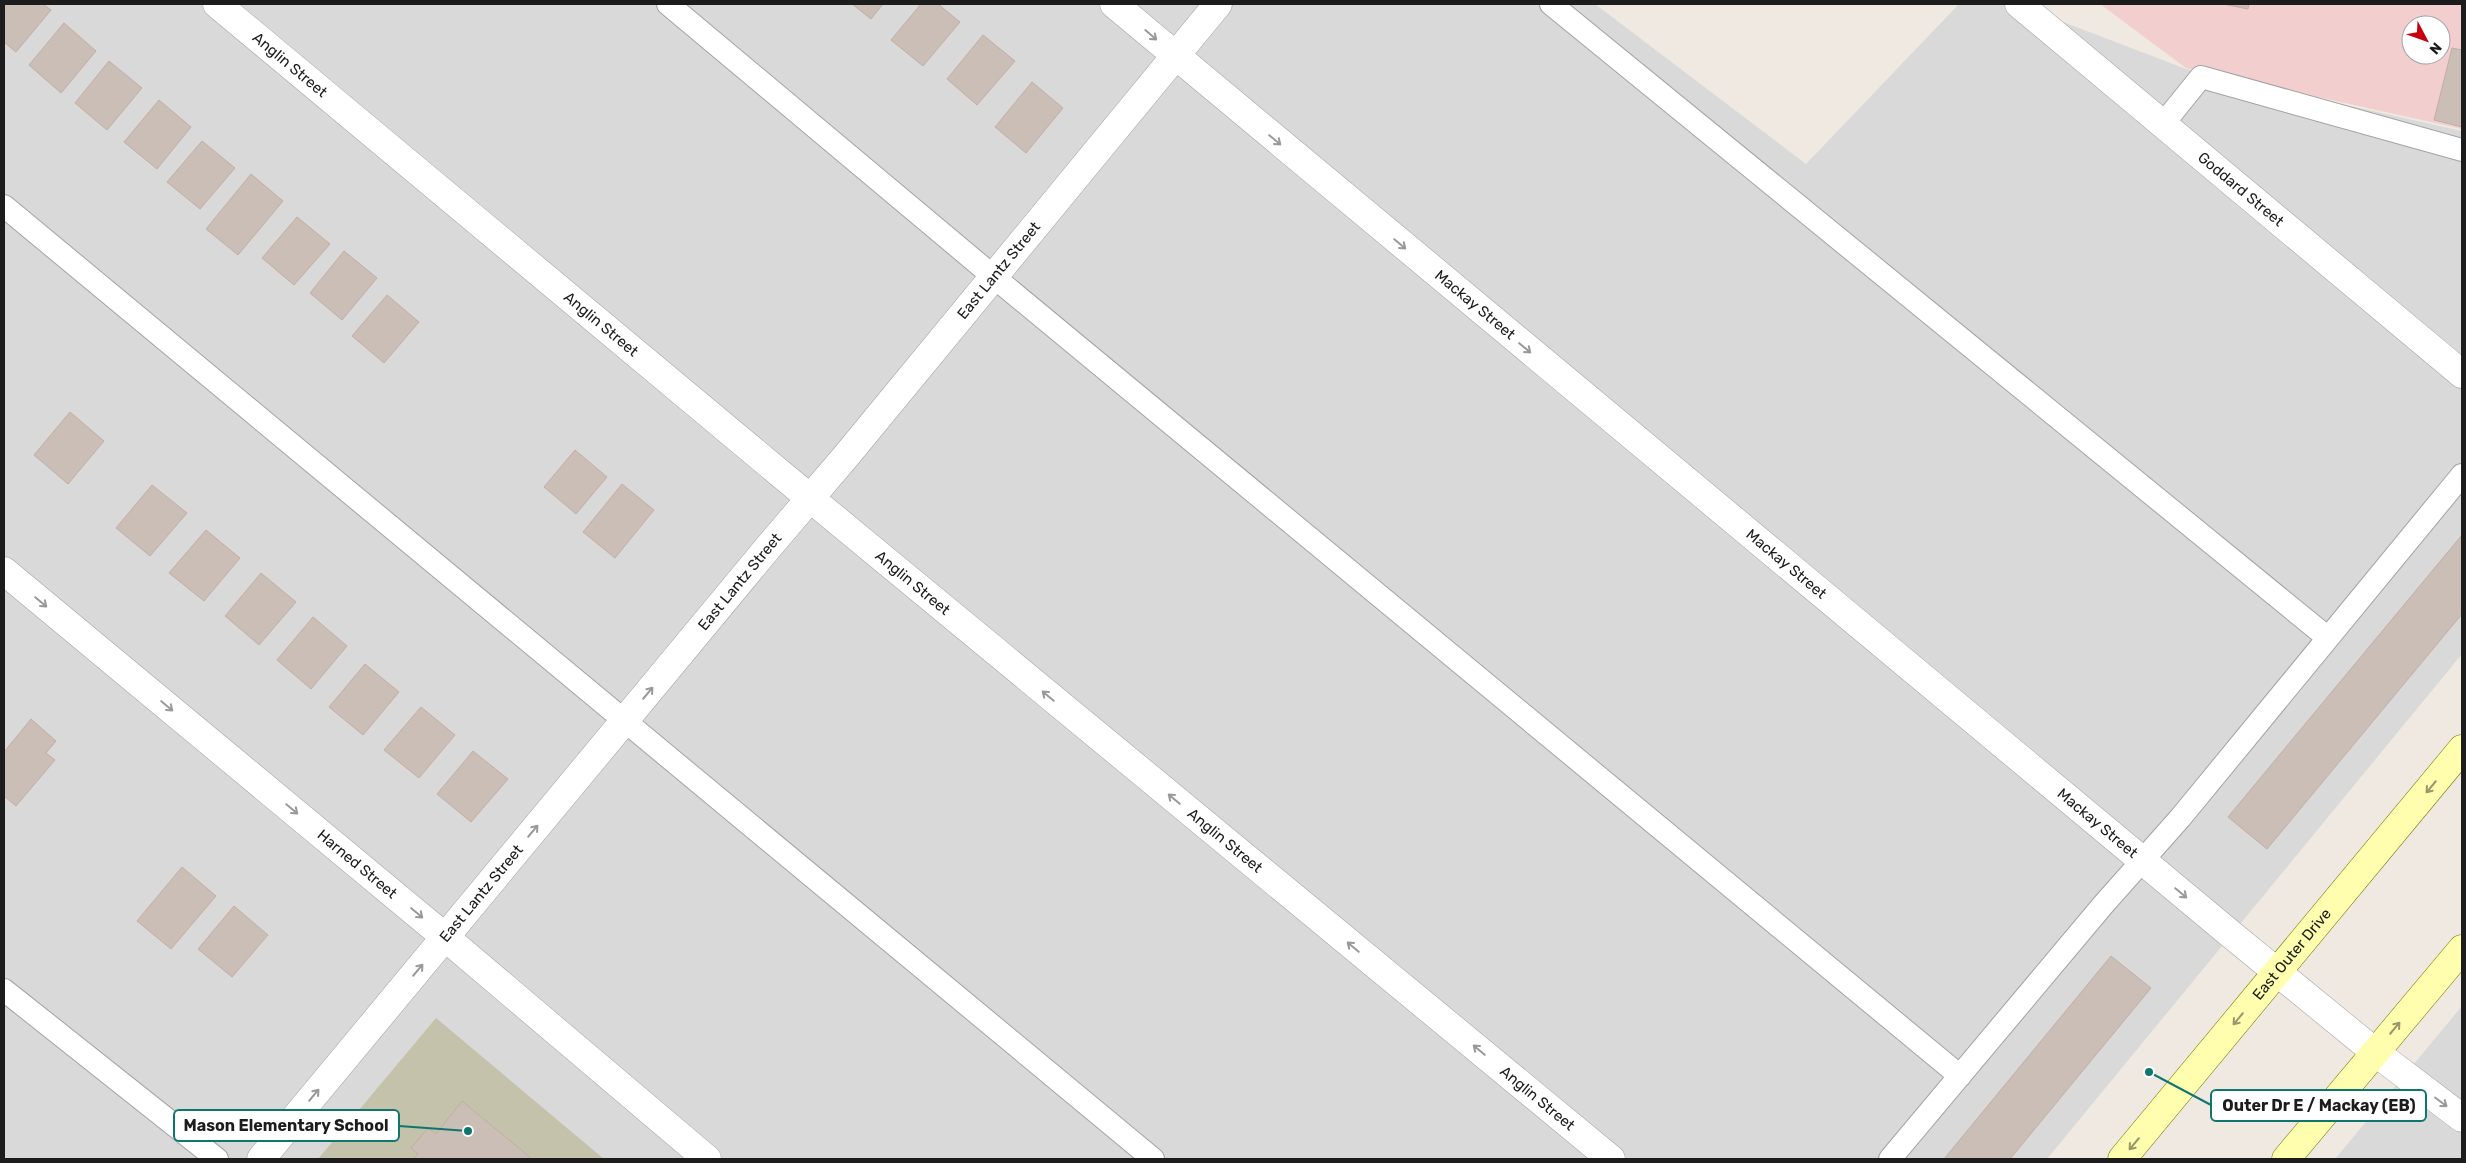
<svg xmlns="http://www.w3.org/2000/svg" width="2466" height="1163" viewBox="0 0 2466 1163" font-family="Rubik,sans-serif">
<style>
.residential{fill:#dad9d9}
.commercial{fill:#f2cecf;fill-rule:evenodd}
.construction{fill:#c4c2ab}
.building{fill:#cbbeb7;stroke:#c1aea2}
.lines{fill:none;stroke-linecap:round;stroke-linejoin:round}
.service-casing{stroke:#a3a3a3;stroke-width:24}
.minor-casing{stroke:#a3a3a3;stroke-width:29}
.secondary-casing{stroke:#717600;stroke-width:29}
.service{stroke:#fff;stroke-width:22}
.minor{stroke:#fff;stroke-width:28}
.secondary{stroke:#fffeae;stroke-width:28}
.oneway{stroke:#999}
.oneway2{stroke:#99986c}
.labels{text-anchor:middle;stroke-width:4;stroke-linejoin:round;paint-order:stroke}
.street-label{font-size:15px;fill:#1c1c1c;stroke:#fff}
.leader{fill:none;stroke:#0f766e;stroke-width:2}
.callout-dot{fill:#0f766e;stroke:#fff;stroke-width:2}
.callout{fill:#fff;stroke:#0f766e;stroke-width:2}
.callout-label{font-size:16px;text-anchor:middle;font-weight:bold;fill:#1c1c1c}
</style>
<rect width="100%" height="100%" fill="#efe9e1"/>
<path class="residential" d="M4,4H1595L1806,164L1959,4H2016L2186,69L2462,131V654L2047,1159H4Z
M2462,1006V1159H2335Z"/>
<path class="commercial" d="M2100,4H2462V129L2186,68ZM2411,25H2441V55H2411Z"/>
<path class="construction" d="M436,1018L604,1159H318Z"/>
<path class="building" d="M4,4H43L51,10L16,52L4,42Z
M852,4H883L871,19Z
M921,4H938L960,22L923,66L891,40Z
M2223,4H2249L2248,9Z
M64,23L96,51L61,93L29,65Z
M983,35L1015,61L977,105L947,79Z
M2452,48L2462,50V127L2434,120Z
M109,61L142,88L107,130L75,103Z
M1032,82L1063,108L1026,153L995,127Z
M159,100L191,127L157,169L124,142Z
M202,141L235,168L200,209L167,182Z
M251,174L283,201L238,255L206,229Z
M297,217L330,244L294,285L262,258Z
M344,251L377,278L342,320L310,293Z
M387,295L419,322L384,363L352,336Z
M70,412L104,441L68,484L34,455Z
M575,450L607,477L576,514L544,487Z
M622,484L654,510L615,558L583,532Z
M152,485L187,513L150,556L116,528Z
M206,530L240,558L204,601L169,573Z
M2462,535V614L2267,849L2228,817Z
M261,573L296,602L259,645L225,616Z
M313,617L347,646L311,689L277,660Z
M365,664L399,692L363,735L329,707Z
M421,707L455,735L419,778L384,750Z
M31,719L56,741L46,753L55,760L16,806L4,796V752Z
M473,751L508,779L471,822L437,794Z
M182,867L216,896L171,949L137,921Z
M234,906L268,935L232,977L198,949Z
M2111,956L2151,988L2010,1159H1944Z
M462,1101L532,1159H413L418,1154L411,1148L428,1128L436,1134Z"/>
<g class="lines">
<g class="service-casing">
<path id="service" d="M668,4L994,277L1960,1076
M1551,4L2328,638
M2163,124L2201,77L2462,150
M4,206L1153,1159
M4,990L217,1159
M1890,1159L2103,905L2181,817L2462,475"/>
</g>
<g class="minor-casing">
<g id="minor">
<path id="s1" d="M217,4L782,475L1611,1159"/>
<path id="s2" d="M1114,4L2233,936L2375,1052L2462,1118"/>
<path id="s3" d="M2019,4L2462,374"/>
<path id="s4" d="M4,571L445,937L707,1159"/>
<path id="s5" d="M261,1159L771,544L847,455L1218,4"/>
</g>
</g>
<g class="secondary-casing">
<g id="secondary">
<path id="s6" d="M2122,1159L2462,749"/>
<path d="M2286,1159L2462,949"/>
</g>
</g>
<use href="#service" class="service"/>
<use href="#minor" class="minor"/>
<use href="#secondary" class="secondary"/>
</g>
<defs><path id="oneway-shaft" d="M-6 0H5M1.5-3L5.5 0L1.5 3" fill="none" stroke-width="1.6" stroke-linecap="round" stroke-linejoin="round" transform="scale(1.25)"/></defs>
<g class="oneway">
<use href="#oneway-shaft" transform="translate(1151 35) rotate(41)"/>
<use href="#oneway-shaft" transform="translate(1275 140) rotate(40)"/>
<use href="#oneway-shaft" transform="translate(1400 244) rotate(40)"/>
<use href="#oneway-shaft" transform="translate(1525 348) rotate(40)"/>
<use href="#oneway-shaft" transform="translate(41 602) rotate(40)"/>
<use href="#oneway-shaft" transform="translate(648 693) rotate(-50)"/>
<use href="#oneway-shaft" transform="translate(1048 696) rotate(-140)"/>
<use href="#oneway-shaft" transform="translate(167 706) rotate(40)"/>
<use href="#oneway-shaft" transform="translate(1174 799) rotate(-140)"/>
<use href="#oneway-shaft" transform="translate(292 809) rotate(40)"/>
<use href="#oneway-shaft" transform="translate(533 831) rotate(-50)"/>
<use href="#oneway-shaft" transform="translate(2181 893) rotate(40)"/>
<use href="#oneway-shaft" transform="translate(417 913) rotate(40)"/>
<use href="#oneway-shaft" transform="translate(1353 947) rotate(-140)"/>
<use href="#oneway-shaft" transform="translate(418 970) rotate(-50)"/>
<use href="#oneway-shaft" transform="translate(1479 1050) rotate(-140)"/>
<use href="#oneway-shaft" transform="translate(314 1095) rotate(-50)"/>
<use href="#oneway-shaft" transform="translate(2441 1102) rotate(37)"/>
</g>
<g class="oneway2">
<use href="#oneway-shaft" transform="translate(2431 787) rotate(130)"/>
<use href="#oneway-shaft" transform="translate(2238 1019) rotate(130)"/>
<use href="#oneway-shaft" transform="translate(2395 1028) rotate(-50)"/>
<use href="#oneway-shaft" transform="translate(2134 1144) rotate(130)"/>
</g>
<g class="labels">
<g class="street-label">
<text dy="5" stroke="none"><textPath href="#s1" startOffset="95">Anglin Street</textPath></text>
<text dy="5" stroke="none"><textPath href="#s3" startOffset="289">Goddard Street</textPath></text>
<text dy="5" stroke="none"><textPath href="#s5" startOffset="1155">East Lantz Street</textPath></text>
<text dy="5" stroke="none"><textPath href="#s2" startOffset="470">Mackay Street</textPath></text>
<text dy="5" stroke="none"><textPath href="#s1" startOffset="500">Anglin Street</textPath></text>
<text dy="5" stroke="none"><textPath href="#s2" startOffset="875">Mackay Street</textPath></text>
<text dy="5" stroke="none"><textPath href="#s5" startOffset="750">East Lantz Street</textPath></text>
<text dy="5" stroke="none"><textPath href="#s1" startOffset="905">Anglin Street</textPath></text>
<text dy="5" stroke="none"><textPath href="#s2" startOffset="1280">Mackay Street</textPath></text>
<text dy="5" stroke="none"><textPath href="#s1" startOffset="1310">Anglin Street</textPath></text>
<text dy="5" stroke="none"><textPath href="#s4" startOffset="459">Harned Street</textPath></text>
<text dy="5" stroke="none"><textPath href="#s5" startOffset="345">East Lantz Street</textPath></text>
<text dy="5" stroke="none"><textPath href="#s6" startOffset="266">East Outer Drive</textPath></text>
<text dy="5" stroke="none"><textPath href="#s1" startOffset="1715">Anglin Street</textPath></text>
</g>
</g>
<path class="leader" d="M2149 1072L2211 1105M468 1131L399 1126"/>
<g class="callout-dot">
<circle cx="2149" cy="1072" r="5"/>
<circle cx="468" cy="1131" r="5"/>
</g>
<g class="callout">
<rect x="2211" y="1090" width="215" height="31" rx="5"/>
<rect x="174" y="1110" width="225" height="31" rx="5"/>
</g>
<g class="callout-label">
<text x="2319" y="1111">Outer Dr E / Mackay (EB)</text>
<text x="286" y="1131">Mason Elementary School</text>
</g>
<rect width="2466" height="1163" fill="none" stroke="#1c1c1c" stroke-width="10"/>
<g transform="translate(2426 40) rotate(131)"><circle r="24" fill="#ffffff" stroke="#a4a4a4"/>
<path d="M0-4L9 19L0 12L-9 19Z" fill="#c8000e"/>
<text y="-8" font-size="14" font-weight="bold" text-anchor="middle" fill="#1c1c1c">N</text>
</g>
</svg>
